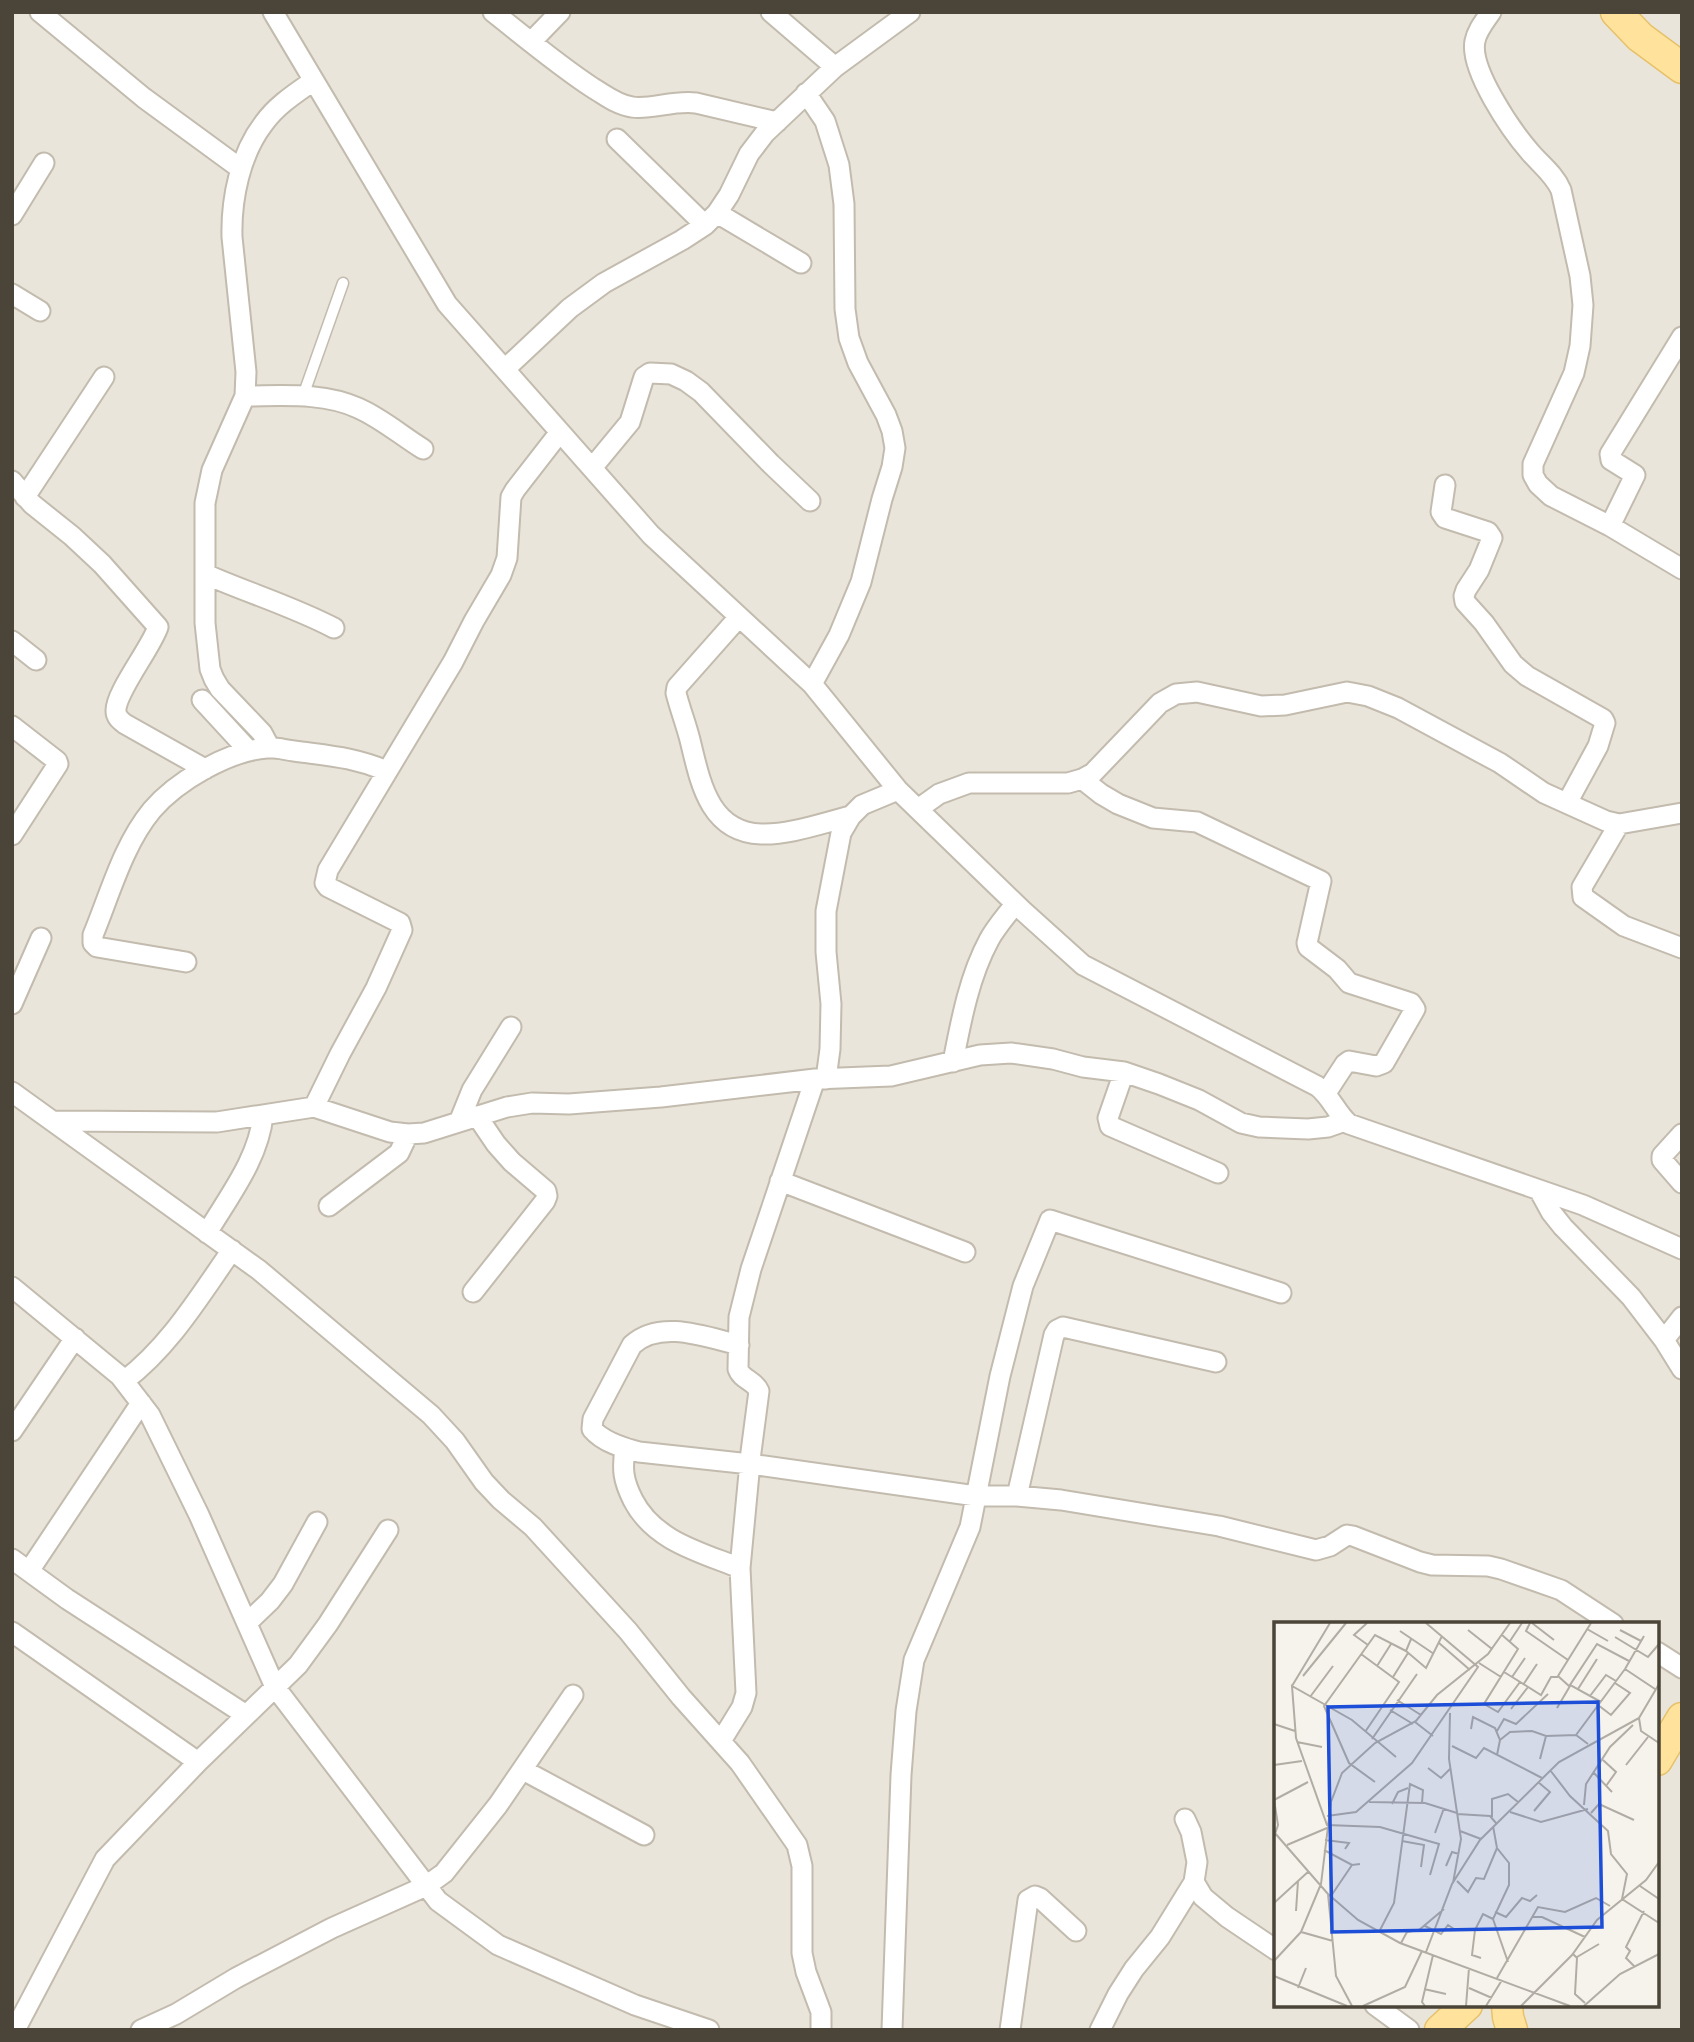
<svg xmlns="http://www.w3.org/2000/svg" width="1694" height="2042" viewBox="0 0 1694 2042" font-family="Montserrat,sans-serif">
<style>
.residential{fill:#eae5da;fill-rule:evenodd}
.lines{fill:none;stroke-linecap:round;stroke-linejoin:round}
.service-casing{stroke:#c2bbae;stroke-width:13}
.minor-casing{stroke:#c2bbae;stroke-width:23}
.primary-casing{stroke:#e6c16a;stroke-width:33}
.service{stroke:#fff;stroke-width:10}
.minor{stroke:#fff;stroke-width:19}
.primary{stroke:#ffe39c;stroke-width:30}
.inset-road{fill:none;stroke:#b2ada4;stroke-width:2}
.view{fill:#1d4ed8;fill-opacity:0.15;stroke:#1d4ed8;stroke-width:3.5}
.inset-edge{fill:none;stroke:#4b4439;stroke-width:3.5}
</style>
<rect width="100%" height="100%" fill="#f6f3ec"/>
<path class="residential" d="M12,12H1682V2030H12ZM1276,1624H1657V2005H1276Z"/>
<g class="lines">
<g class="service-casing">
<path id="service" d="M303,396L343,283"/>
</g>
<g class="minor-casing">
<path id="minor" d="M40,12L144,98L241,169
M273,12L447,304L651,535L812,684L898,790L1022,910L1083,965L1317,1086C1331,1096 1336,1113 1349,1124L1583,1205L1682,1249
M493,12C526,38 558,65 593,88C605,95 617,105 632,107C651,110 673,100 696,103L777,122
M771,12L835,67
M1491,12C1485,21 1477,30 1475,41C1469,69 1511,130 1530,152C1541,165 1554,174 1561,190L1580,276L1583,305L1580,346L1574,373L1533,464V475L1538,484L1551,496L1610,526L1682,569
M531,42L560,12
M806,93L825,121L839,165L844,204L845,309L849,338L858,363L886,415L892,431L895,448L892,467L882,499L861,582L839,635L812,684
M617,139L705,225
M717,213L801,263
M12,215L44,163
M12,294L40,311
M505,369L570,308L604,283L682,240L705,225L717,213L729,195L749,154L765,133L835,67L910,12
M245,396C282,396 323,392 358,408C381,418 402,436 423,449
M592,468L630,422L644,377L650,373L671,374L686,381L701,392L771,464L810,501
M12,481L32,504L72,536L102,564L158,627C151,648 115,693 116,711C116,717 120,720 125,724L205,769
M1445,485L1441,512L1445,518L1488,532L1492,538L1479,570L1466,590L1464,596L1465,602L1484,623L1513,664L1527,676L1603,719L1605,723L1598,746L1567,803
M25,497L104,377
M1610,526L1635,475L1611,460L1610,454L1682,337
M205,574C248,593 292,606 334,628
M739,617L677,687L676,693C680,709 686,724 690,740C700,780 708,832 761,834C790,835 822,823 851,816
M12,641L36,660
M202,700L249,751
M12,726L57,761L58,764L12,835
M270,748L262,733L220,689L214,679L210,669L205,623V503L212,470L245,396L246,372L232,237C231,199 240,154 264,123C277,105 296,93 313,81
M1082,779L1101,794L1118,804L1153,818L1197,822L1321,881L1307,943L1308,947L1337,969L1349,983L1411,1003L1415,1009L1384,1063L1376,1066L1349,1061L1345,1064L1326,1093
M918,809L939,794L969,783H1068L1082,779L1093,773L1160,703L1176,694L1197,692L1261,706L1285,705L1347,692L1368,696L1398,708L1500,763L1544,793L1606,821L1619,824L1682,813
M1619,824L1582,887L1583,897L1624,926L1682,948
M186,962L97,947L93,943V935C110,894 123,845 152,810C177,781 228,751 267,748C276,747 285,750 294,751C330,756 353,757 387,771
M12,1004L41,938
M953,1062C961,1021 969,977 989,940C996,927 1007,915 1015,904
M1124,1072L1108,1118L1110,1126L1218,1173
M826,1079L830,1049L831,1004L826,952V911L841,833L851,816L862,805L898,790
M12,1092L259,1270L431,1415L455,1441L484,1482L501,1500L533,1527L628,1631L681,1697L740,1763L797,1845L802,1866V1953L806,1972L821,2012V2030
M314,1107L340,1054L376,988L402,930L400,923L328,887L325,883L328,870L453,662L474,621L501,575L507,558L511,497L515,490L560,432
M54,1121L217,1122L314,1107L390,1132L408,1134L424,1133L507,1107L532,1103L569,1104L661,1097L815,1079L891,1076L980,1055L1011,1053L1053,1059L1083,1067L1124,1072L1159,1084L1199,1100L1241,1123L1259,1127L1308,1129L1328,1127L1345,1121
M459,1122L472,1090L511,1027
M1682,1134L1662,1156V1160L1682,1183
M780,1181L965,1252
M1539,1190L1551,1212L1563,1227L1631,1297L1664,1340L1682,1369
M329,1206L399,1153L408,1134
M207,1233C229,1196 259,1158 263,1115
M12,1287L120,1376L150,1415L199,1515L275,1687L438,1901L498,1945L635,2005L709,2030
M473,1292L545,1201L547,1196L546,1191L512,1162L496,1144L477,1116
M1664,1340L1682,1317
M739,1345C706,1337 660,1319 632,1345L593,1419L592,1429C603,1442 623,1448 639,1452L750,1464L976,1496H1017L1061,1500L1219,1526L1316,1550L1330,1546L1347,1535L1353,1536L1420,1562L1432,1565L1488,1566L1501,1569L1561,1590L1613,1624
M124,1381C170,1346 199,1297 232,1250
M12,1431L75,1338
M625,1448C622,1470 623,1480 633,1500C654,1541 700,1552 740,1568
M1017,1496L1054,1335L1057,1330L1063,1327L1216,1362
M12,1559L67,1599L246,1715
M29,1571L141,1403
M247,1623L270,1601L283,1584L317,1522
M12,1632L198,1762
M1657,1652L1682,1668
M721,1741L742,1707L746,1693L740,1568L751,1452L759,1391C755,1381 741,1379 738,1369L739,1317L751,1269L815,1079
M523,1770L644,1835
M1194,1882L1203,1897L1227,1917L1276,1950
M1375,2005L1409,2030
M15,2030L105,1859L198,1762L298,1665L328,1624L388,1530
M141,2030L176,2014L236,1978L332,1928L426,1886L444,1873L498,1805L573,1695
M892,2030L901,1775L906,1711L914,1660L970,1527L1000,1376L1023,1286L1050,1220L1281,1293
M1010,2030L1028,1900L1035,1896L1040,1898L1076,1931
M1100,2030L1118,1994L1134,1969L1160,1937L1194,1882L1197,1862L1191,1832L1185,1819"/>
</g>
<g class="primary-casing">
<path id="primary" d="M1616,12L1640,37L1682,68
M1657,1760L1682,1718
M1507,2005L1508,2017L1512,2030
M1440,2030L1467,2005"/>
</g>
<use href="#service" class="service"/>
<use href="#minor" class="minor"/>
<use href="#primary" class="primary"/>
</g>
<g transform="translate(1274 1622)">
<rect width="385" height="385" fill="#f6f3ec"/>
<path class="inset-road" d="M93,1L80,13L94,23M256,1L252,9L294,38M258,1L280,18M313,7L334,19M194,8L218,27M346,8L367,19M126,9L160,32M228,13L244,27L210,82L224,90L246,60M341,15L374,35L385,22M137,17L132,29L152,46L168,14M236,19L248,1M165,21L196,48M87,32L125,60L91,110M205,41L227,55M103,44L117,22M351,47L370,14M230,50L267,73L277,55H284M29,54L72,1M119,55L134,31M238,55L251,36M385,62L365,96L367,109L385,121M249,63L263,42M18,64L56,1M295,64L284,54L317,1M304,67L323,37M316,74L332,53L342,59M36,75L59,44M123,78L147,93M327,80L296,63L323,22L355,39M324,83L337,93L356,71L341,61M283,86L296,64M237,87L254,65M116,88L139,102M176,91L175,137L187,217L179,261M141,100L159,114M0,102L21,109M197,107L199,95L221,106L226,118L223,133M223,109L230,97L242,102L274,72M302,113L351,47L381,67M98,117L143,52M226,118L236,110L258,109L272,114L302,113L314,122M23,120L48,125M178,124L202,136L210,126L268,156M122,135L78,98L18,64L22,116L53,203L106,205L165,222L156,253M266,137L272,114M329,138L342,150L332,164M0,143L28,139M352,143L374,115M154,146L167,156L177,146M276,148L296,174L334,209L337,232L353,252L348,277L385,301M320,151L338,170M101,160L75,141L50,84L101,13L132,29M0,178L34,160M0,178L4,203L0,215M95,180L151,181L183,191M118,182L124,170L134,166M310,183L312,162L336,125L359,103M260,189L276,170L264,160M236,190L267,200L314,187M317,191L325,182L360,198M183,192L216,194L222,201M53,194L82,190L138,141L204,45L152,1M218,195V177L234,172L244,180M219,204L223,226L235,241V263L219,297L234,340M186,209L207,217M0,210L54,272L62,354L78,384M161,211L170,186M51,218L75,221L71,227M128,219L150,223L147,245M13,223L53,206M50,228L78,243L86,242M172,244L178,230L185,232M183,259L194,270L202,256L210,257L223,226M366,264L385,277M54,272L84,298L126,321L296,384M57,274L78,243M0,281L35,249M22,289L24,259M221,290L232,295L248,276L256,279L263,273M258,295H268L311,315M151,304L167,312L174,303L180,307M27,310L47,262L57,180L68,151L101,121L142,99L163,73L214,32L236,1M105,310L120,281L136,162L149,168L148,181M127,321L133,310L145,308L170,287M152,330L178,262L206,218L285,140L365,96M299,332L303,336L301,372L311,381M303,335L325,322M207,336L198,333L201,308L209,292L219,297M0,339L27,310L59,319M360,344L352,336L356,329L352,325L370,289M0,354L73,384M223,356L264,285L291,290L322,276L336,284M24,366L32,346M195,366L218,376M150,367L172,372M89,384L131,365L148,329M151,384L148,380L159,333M192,384L195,346M212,384L228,358M247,384L298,333L323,298L372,258L385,240M310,384L346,352L385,332"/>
<path class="view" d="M324,80L328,305L58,310L54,85Z"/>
<rect width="385" height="385" class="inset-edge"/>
</g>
<rect width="1694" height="2042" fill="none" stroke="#4b4439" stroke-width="28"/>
</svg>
